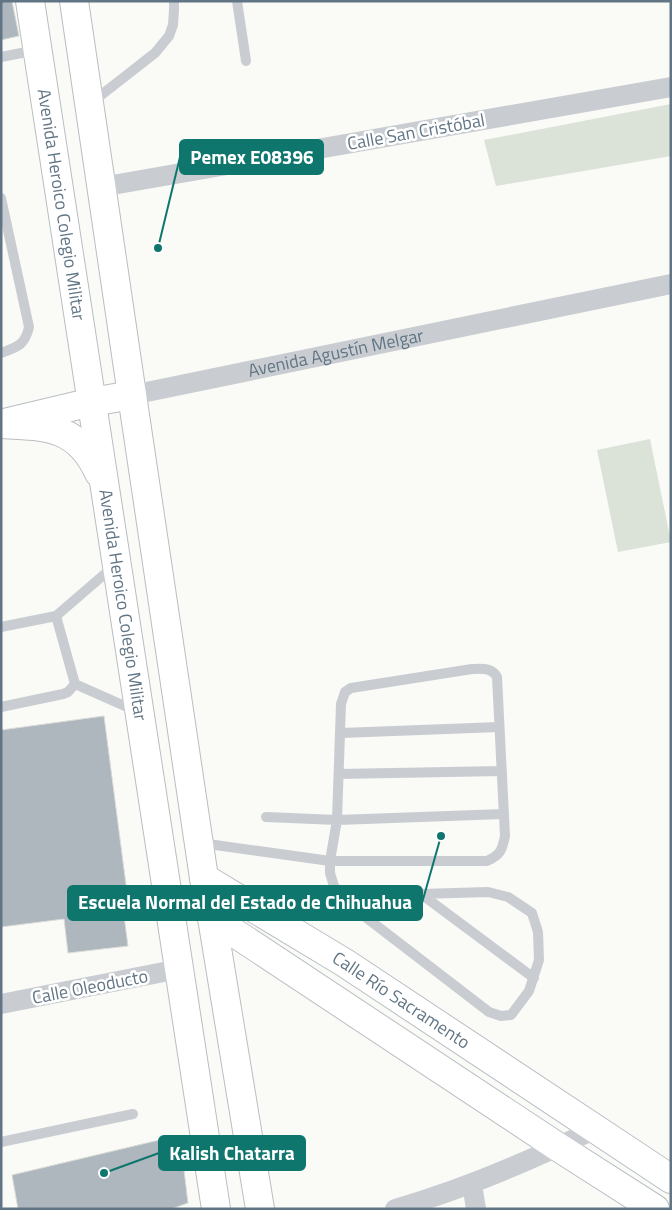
<svg xmlns="http://www.w3.org/2000/svg" width="672" height="1210" viewBox="0 0 672 1210" font-family="'Titillium Web',sans-serif">
<style>
.green{fill:#dbe2d8}
.building{fill:#adb7bd;stroke:#dcdcd9}
.lines{fill:none;stroke-linecap:round;stroke-linejoin:round}
.secondary-casing{stroke:#b8bfc4;stroke-width:30}
.primary-casing{stroke:#b9bec2;stroke-width:30}
.lane{stroke:#c9cdd1;stroke-width:10}
.street{stroke:#c9cdd1;stroke-width:20}
.secondary{stroke:#fff;stroke-width:28}
.primary{stroke:#fff;stroke-width:28}
.labels{text-anchor:middle;stroke-width:5;stroke-linejoin:round;paint-order:stroke}
.street-label{font-size:18px;fill:#617585;stroke:#fff}
.leader{fill:none;stroke:#0f766e;stroke-width:2}
.callout-dot{fill:#0f766e;stroke:#fff;stroke-width:2}
.callout{fill:#0f766e;stroke:#0f766e;stroke-width:2}
.callout-label{font-size:19px;text-anchor:middle;font-weight:bold;fill:#fff}
</style>
<rect width="100%" height="100%" fill="#fafaf7"/>
<path class="green" d="M671,104V156L496,186L484,140Z
M650,439L671,542L618,552L597,450Z"/>
<path class="building" d="M1,1H12L19,36L1,40Z
M104,716L128,900L122,901L128,946L68,953L64,919L1,927V730Z
M172,1137L184,1170L188,1203L171,1209H18L12,1175Z"/>
<g class="lines">
<g class="secondary-casing">
<g id="secondary">
<path d="M8,422L92,402L132,395"/>
<path id="s2" d="M204,878L345,963L671,1179"/>
<path d="M212,918L558,1147L655,1209"/>
</g>
</g>
<g class="primary-casing">
<g id="primary">
<path id="s3" d="M30,1L216,1209"/>
<path d="M74,1L132,395L204,878L212,918L260,1209"/>
<path d="M1,424C47,426 78,426 99,473"/>
</g>
</g>
<path class="lane" d="M237,1L246,61
M1,57L37,50
M91,103L155,53L169,36L173,25L174,10V1
M1,198L29,327C25,345 18,347 1,353
M56,616L114,566
M1,627L56,616L75,684
M75,684L136,711
M1,707L63,694L68,692L75,684
M341,733L499,727
M339,774L502,771
M266,817L337,820L504,814
M201,843L330,861H487C500,855 502,851 505,836L497,677C492,667 481,669 472,669L351,688L345,692L341,704L337,820L330,861V873L334,886L342,899L489,1012L501,1016L511,1015L529,991L539,960L538,932L532,913L508,897L488,892L421,894L342,899
M421,894L534,978
M1,1142L133,1114"/>
<g class="street">
<path d="M101,187L671,87"/>
<path id="s1" d="M132,395L671,284"/>
<path d="M1,1004L179,969"/>
<path d="M472,1184L476,1209"/>
<path d="M395,1209C464,1189 530,1161 595,1129"/>
</g>
<use href="#secondary" class="secondary"/>
<use href="#primary" class="primary"/>
</g>
<g class="labels">
<g class="street-label">
<text transform="translate(416 132) rotate(-10)" y="6">Calle San Cristóbal</text>
<text dy="6" stroke="none"><textPath href="#s3" startOffset="206">Avenida Heroico Colegio Militar</textPath></text>
<text dy="6" stroke="none"><textPath href="#s1" startOffset="208">Avenida Agustín Melgar</textPath></text>
<text dy="6" stroke="none"><textPath href="#s3" startOffset="611">Avenida Heroico Colegio Militar</textPath></text>
<text transform="translate(90 987) rotate(-11)" y="6">Calle Oleoducto</text>
<text dy="6" stroke="none"><textPath href="#s2" startOffset="232">Calle Río Sacramento</textPath></text>
</g>
</g>
<path class="leader" d="M158 248L180 157M441 836L422 903M104 1173L159 1153"/>
<g class="callout-dot">
<circle cx="158" cy="248" r="5"/>
<circle cx="441" cy="836" r="5"/>
<circle cx="104" cy="1173" r="5"/>
</g>
<g class="callout">
<rect x="180" y="140" width="143" height="34" rx="5"/>
<rect x="68" y="886" width="354" height="34" rx="5"/>
<rect x="159" y="1136" width="146" height="34" rx="5"/>
</g>
<g class="callout-label">
<text x="252" y="164">Pemex E08396</text>
<text x="245" y="909">Escuela Normal del Estado de Chihuahua</text>
<text x="232" y="1160">Kalish Chatarra</text>
</g>
<rect width="672" height="1210" fill="none" stroke="#617585" stroke-width="5"/>
</svg>
